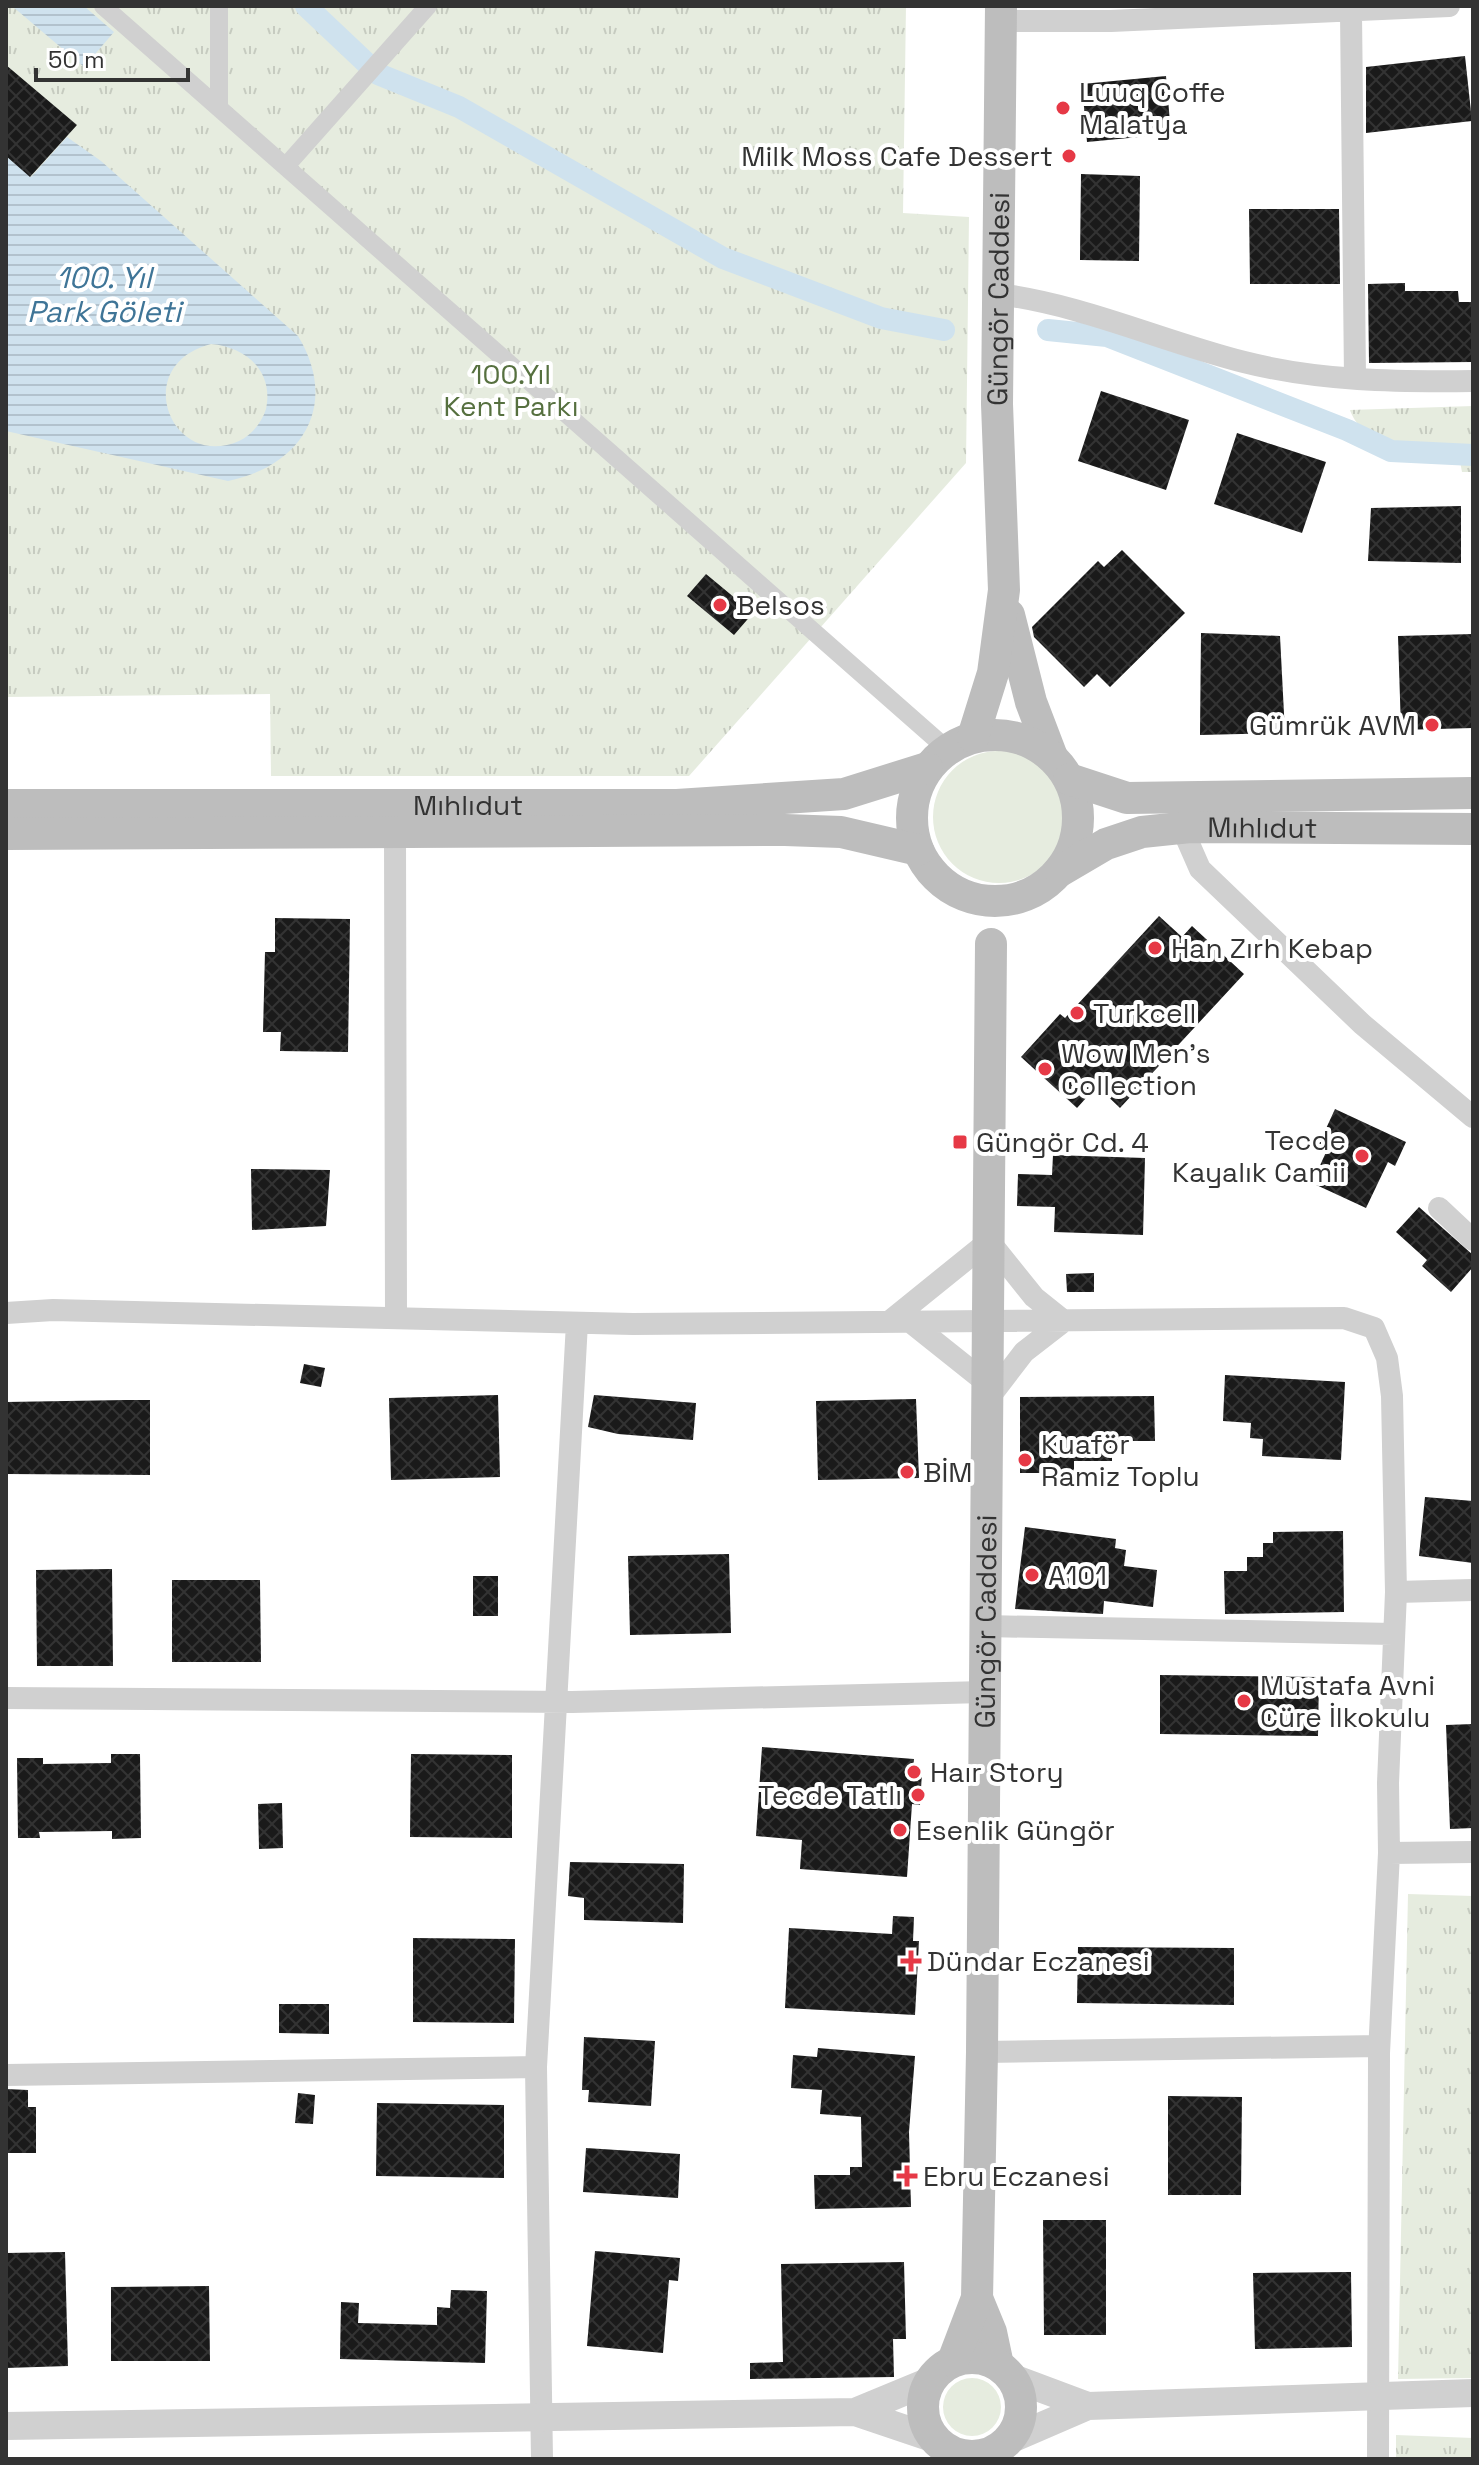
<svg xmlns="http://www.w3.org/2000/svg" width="1479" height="2465" viewBox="0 0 1479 2465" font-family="'Space Grotesk',sans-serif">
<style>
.grass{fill:#e6ecdf}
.park{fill:url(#park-tufts)}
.water{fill:url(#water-rules);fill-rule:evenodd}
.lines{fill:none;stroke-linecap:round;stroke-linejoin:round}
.canal{stroke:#cfe2ee;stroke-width:22}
.building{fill:url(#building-cross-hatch)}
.pedestrian{stroke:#d0d0d0;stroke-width:18}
.minor{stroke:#d0d0d0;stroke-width:22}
.tertiary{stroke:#d0d0d0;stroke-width:28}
.secondary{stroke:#bdbdbd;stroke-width:32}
.poi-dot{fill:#e63946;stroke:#fff;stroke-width:3}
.labels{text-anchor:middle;stroke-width:8;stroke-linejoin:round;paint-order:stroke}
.poi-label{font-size:28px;fill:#333;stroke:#fff;text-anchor:start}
.street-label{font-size:28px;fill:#333;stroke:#fff}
.park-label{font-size:28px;fill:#56703f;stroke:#fff}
.water-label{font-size:30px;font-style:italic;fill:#3f7597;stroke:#fff}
</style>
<defs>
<pattern id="park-tufts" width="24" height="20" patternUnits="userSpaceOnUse" patternTransform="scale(2)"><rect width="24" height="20" fill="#e6ecdf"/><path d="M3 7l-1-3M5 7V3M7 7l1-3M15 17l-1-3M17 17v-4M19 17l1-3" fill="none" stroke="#c6cbc0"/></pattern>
<pattern id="water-rules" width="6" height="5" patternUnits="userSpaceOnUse" patternTransform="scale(2)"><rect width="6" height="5" fill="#cfe2ee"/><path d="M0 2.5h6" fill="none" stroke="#b2c2cd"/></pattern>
<pattern id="building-cross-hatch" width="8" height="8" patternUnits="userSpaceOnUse" patternTransform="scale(2)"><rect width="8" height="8" fill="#1a1a1a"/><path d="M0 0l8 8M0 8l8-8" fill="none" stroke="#333"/></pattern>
</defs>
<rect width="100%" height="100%" fill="#fff"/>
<path class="grass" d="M933 817a66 66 0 1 1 132 0a66 66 0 1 1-132 0Z
M943 2407a29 29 0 1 1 58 0a29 29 0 1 1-58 0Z"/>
<path class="park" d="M6,6H906L903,213L969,217L966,463L689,776H271L270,694L6,697Z
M1473,406V472H1462L1458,451C1424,446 1363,449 1350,410Z
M1408,1894L1473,1896V2378L1398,2379Z
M1396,2435L1473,2438V2459H1396Z"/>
<path class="water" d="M12,6H84L114,32L84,67Z
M67,137L101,161L298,336C340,405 302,466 228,481L6,431V156L31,177ZM211,344C246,347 274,371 266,409C262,422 252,435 239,441C171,471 129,365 211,344Z"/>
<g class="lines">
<path class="canal" d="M306,6L378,74L459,107L723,258L881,318L944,330
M1048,330L1107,336L1347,430L1391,451L1473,455"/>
</g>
<path class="building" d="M1465,56L1472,121L1366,133V67Z
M6,65L77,125L30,177L6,156Z
M1166,76L1171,134L1087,142L1082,84Z
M1081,174L1140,176L1139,261L1080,260Z
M1249,209H1339L1340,284H1250Z
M1405,283V291H1458L1459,302H1473V362L1369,363L1368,284Z
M1101,391L1189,420L1166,490L1078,461Z
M1237,433L1326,462L1302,533L1214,504Z
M1461,506V563L1368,561L1371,508Z
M1122,550L1185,613L1110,687L1097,674L1084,687L1034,637L1032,627L1098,561L1104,567Z
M706,574L753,613L734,635L687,596Z
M1201,633L1280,636L1285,733L1200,735Z
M1473,634V728L1401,730L1398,636Z
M1159,916L1182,937L1192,926L1244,974L1120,1108L1097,1086L1077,1108L1021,1057L1060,1014L1065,1018Z
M275,918L350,919L348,1052L280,1051L281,1032H263L265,952H275Z
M1335,1109L1406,1142L1395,1166L1388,1162L1366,1208L1312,1183L1327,1150L1318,1146Z
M1053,1155L1145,1158L1143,1235L1054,1232L1055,1207L1017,1206L1018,1174L1052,1175Z
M251,1169L330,1170L326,1226L252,1230Z
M1419,1207L1473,1255V1267L1451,1292L1422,1266L1427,1260L1396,1232Z
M1094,1273V1292H1067L1066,1274Z
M304,1364L325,1368L321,1387L300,1383Z
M1225,1375L1345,1382L1341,1460L1262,1456L1263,1439L1250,1438L1251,1423L1223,1421Z
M498,1395L500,1477L391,1480L389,1398Z
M594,1395L696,1403L693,1440L618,1434L588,1427Z
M1154,1396L1155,1441H1112V1461H1074V1473H1020V1397Z
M916,1399L919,1478L818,1480L816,1401Z
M126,1400H150V1475L6,1474V1402Z
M1425,1497L1473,1501V1563L1419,1556Z
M1025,1527L1116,1539L1115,1548L1126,1550L1124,1566L1157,1570L1153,1607L1104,1601L1103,1614L1015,1609Z
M1343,1531L1344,1612L1225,1614L1224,1571H1247V1557H1263V1543H1273V1532Z
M729,1554L731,1633L630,1635L628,1556Z
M112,1569L113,1666H37L36,1570Z
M473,1576H498V1616H473Z
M172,1580H260L261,1662H172Z
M1160,1675L1319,1677L1318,1736L1160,1734Z
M1473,1724V1828L1450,1829L1446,1725Z
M762,1747L914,1759L913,1772L922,1773L920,1805L912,1804L907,1877L800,1869L802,1840L756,1836Z
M111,1754H140L141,1838L112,1839V1831L39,1832L40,1838H18L17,1758H43V1764L111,1763Z
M411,1754L512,1755V1838L410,1837Z
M282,1803L283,1848L259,1849L258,1804Z
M570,1862L684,1864L683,1923L584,1920V1898L568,1896Z
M893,1916L914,1917L913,1941H919L915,2015L785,2008L789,1928L892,1934Z
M413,1938L515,1939L514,2023L413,2022Z
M1078,1947L1234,1948V2005L1077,2003Z
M279,2004H329V2034L279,2033Z
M584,2037L655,2041L651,2106L588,2102L589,2090H582Z
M818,2048L915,2056L909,2132L911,2207L815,2209L814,2175H850V2167H862L861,2117L820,2114L822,2090L791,2088L793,2055L817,2057Z
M6,2089L28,2090V2107H36V2153H6Z
M298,2093L315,2095L313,2124L295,2123Z
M1168,2096L1242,2097L1241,2195H1168Z
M377,2103L504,2105V2178L376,2176Z
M586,2148L680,2154L678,2198L583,2192Z
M1043,2220H1106V2335H1044Z
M595,2251L680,2258L678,2281L669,2280L663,2353L587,2346Z
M65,2252L68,2366L6,2368V2253Z
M904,2262L906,2339H893L894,2377L750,2379V2363L783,2362L781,2264Z
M1351,2272L1352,2347L1255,2349L1253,2273Z
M209,2286L210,2361H111V2287Z
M451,2290L487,2291L485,2363L340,2359L341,2302L359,2303L358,2323L437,2325V2307L450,2308Z"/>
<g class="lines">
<path class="pedestrian" d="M103,6L947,749
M219,6V108
M286,166L428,6"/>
<path class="minor" d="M1351,13L1355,377
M1001,21H1111L1449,6
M998,294C1084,305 1161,341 1244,362C1319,381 1396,382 1473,381
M1182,828L1200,869L1362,1024L1473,1117
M395,831L396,1318
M1439,1208L1473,1240
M6,1313L53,1310L633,1324L1344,1318L1374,1328L1387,1358L1392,1396L1396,1592L1388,1783L1389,1853L1379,2053L1378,2459
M890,1321L989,1241L1034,1297L1064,1321L1024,1352L988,1399
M909,1321L988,1384
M1396,1592L1473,1590
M986,1626L1393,1634
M6,1698L572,1702L985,1692
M1389,1853L1473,1852
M982,2052L1379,2046
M6,2075L536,2067
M542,2459L536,2067L577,1323"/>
<path class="tertiary" d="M930,2381L855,2412L935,2439
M1088,2406L1473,2393
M6,2426L855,2412
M1009,2440L1088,2406L1010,2377"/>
<g class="secondary">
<path d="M1009,615L1031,702L1052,757"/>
<circle cx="995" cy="818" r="83"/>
<path id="s1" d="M973,737L993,673L1004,590L997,404L1001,6"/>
<path d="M1069,779L1127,798L1473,793"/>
<path id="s2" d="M6,805H677L844,794L927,768"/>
<path d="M6,834L785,830L841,832L918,850"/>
<path id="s3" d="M1060,871L1106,844L1142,832L1190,827L1473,829"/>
<path d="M977,2298L991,2332L998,2365"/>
<circle cx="972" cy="2407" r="49"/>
<path id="s4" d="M953,2361L977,2298L982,2052L991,944"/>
</g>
</g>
<g class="poi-dot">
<circle cx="1063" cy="108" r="8"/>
<circle cx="1069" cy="156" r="8"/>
<circle cx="720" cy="605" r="8"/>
<circle cx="1432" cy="725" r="8"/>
<circle cx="1155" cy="948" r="8"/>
<circle cx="1077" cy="1013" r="8"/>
<circle cx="1045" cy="1069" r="8"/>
<rect x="952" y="1134" width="16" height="16" rx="4"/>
<circle cx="1362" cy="1156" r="8"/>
<circle cx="1025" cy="1460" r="8"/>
<circle cx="907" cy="1472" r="8"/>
<circle cx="1032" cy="1575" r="8"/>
<circle cx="1244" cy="1701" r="8"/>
<circle cx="914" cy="1772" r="8"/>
<circle cx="918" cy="1795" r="8"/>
<circle cx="900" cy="1830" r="8"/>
<path d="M907 1949h8v8h8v8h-8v8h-8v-8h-8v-8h8z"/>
<path d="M903 2164h8v8h8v8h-8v8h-8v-8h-8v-8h8z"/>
</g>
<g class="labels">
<g class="poi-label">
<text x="1079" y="102">Luuq Coffe<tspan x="1079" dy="32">Malatya</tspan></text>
<text x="1053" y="166" text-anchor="end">Milk Moss Cafe Dessert</text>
<text x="736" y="615">Belsos</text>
<text x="1416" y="735" text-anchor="end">Gümrük AVM</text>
<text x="1171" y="958">Han Zırh Kebap</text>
<text x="1093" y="1023">Turkcell</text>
<text x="1061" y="1063">Wow Men's<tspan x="1061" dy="32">Collection</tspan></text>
<text x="1346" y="1150" text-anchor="end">Tecde<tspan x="1346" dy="32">Kayalık Camii</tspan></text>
<text x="976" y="1152">Güngör Cd. 4</text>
<text x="1041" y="1454">Kuaför<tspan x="1041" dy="32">Ramiz Toplu</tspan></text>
<text x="923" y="1482">BİM</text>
<text x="1048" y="1585">A101</text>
<text x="1260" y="1695">Mustafa Avni<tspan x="1260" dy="32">Cüre İlkokulu</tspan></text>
<text x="930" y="1782">Haır Story</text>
<text x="902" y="1805" text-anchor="end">Tecde Tatlı</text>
<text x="916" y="1840">Esenlik Güngör</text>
<text x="927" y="1971">Dündar Eczanesi</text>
<text x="923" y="2186">Ebru Eczanesi</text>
</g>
<g class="street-label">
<text dy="10" stroke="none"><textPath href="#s1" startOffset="442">Güngör Caddesi</textPath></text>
<text dy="10" stroke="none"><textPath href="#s2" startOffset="462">Mıhlıdut</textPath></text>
<text dy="10" stroke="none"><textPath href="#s3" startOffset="212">Mıhlıdut</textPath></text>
<text dy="10" stroke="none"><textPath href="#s4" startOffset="744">Güngör Caddesi</textPath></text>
</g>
<g class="park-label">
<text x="511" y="384">100.Yıl<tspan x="511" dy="32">Kent Parkı</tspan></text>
</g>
<g class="water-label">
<text x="104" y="288">100. Yıl<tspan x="104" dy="34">Park Göleti</tspan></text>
</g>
</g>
<rect width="1479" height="2465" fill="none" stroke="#333333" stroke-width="16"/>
<path d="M36 68v12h152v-12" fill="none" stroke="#333333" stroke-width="4"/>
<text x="48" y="68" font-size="24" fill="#333333" stroke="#ffffff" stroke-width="6" paint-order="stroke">50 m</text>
</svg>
